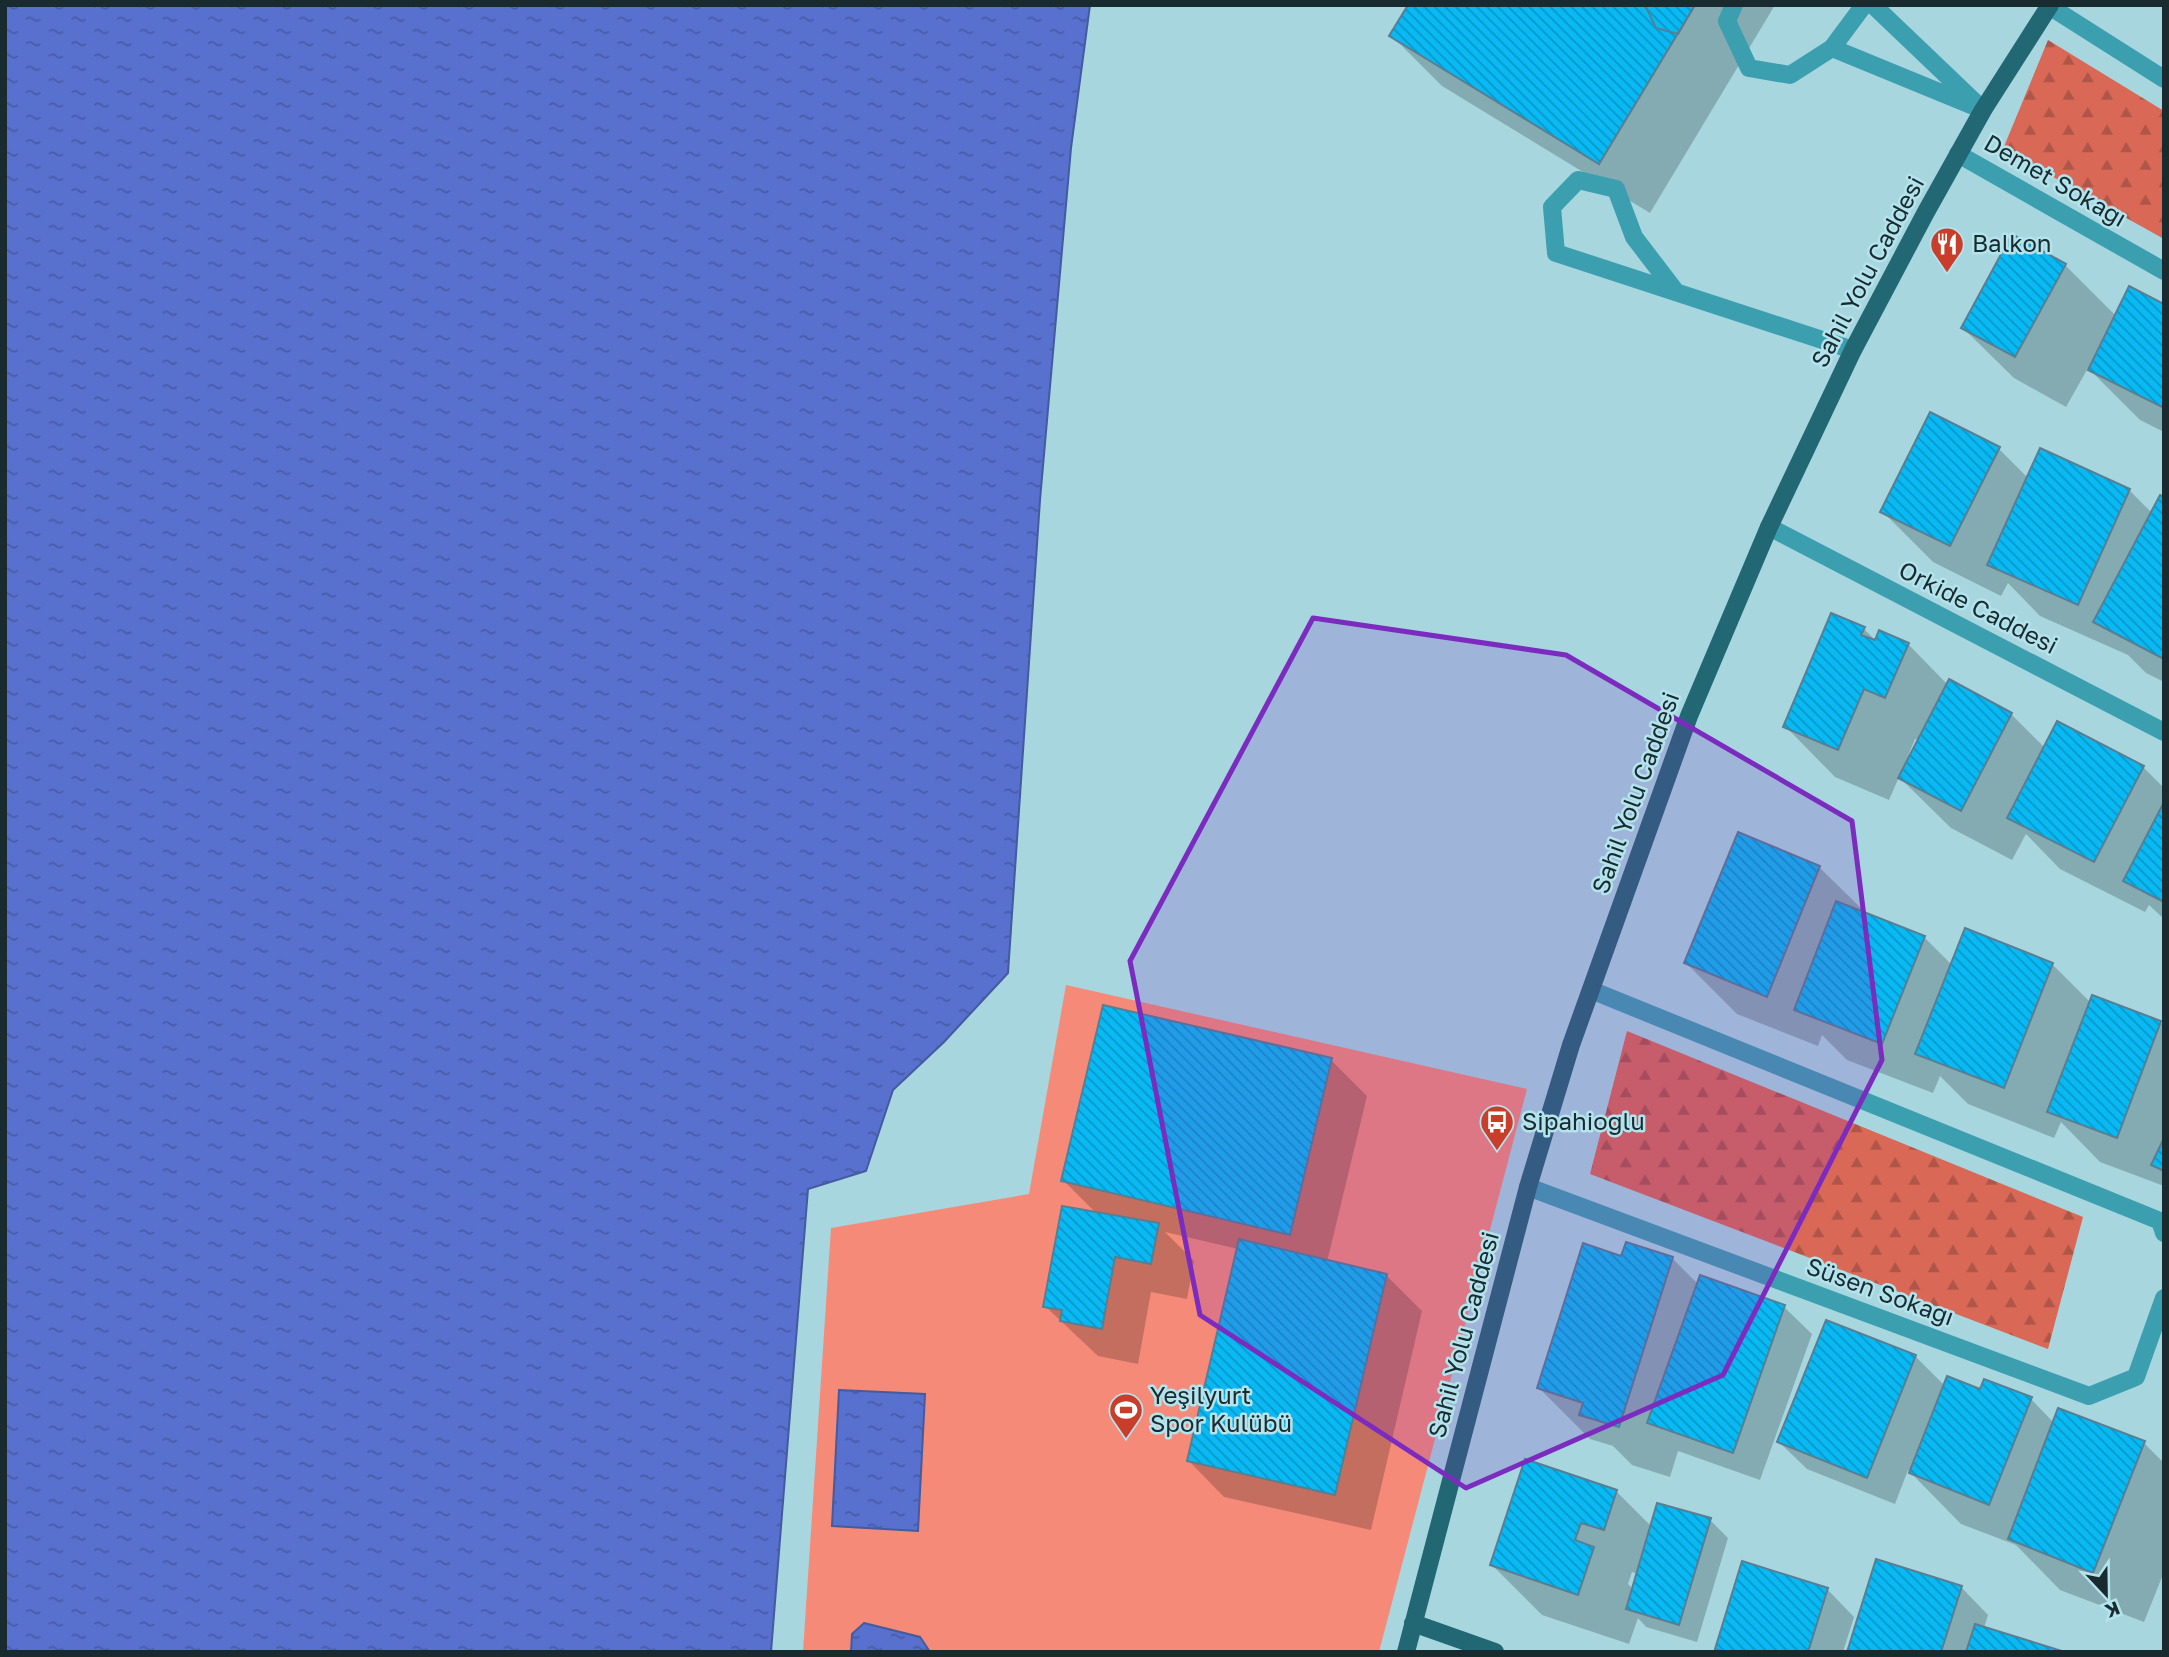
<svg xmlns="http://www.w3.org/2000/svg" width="2169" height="1657" viewBox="0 0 2169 1657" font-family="'Golos Text',sans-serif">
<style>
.forest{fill:url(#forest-firs)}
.pitch{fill:#f58a78}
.water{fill:url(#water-ripples);stroke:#455b9e;stroke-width:2}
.shadow{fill:#0003;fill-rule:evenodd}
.building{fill:url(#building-back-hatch);stroke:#597e91;stroke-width:2}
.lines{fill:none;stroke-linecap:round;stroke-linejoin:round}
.minor{stroke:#3c9faf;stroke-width:18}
.major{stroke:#226874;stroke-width:18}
.marked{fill:#7b2cbf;fill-opacity:0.2;stroke:#7b2cbf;stroke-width:5;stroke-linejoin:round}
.labels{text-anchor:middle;stroke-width:5;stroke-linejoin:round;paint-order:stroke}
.street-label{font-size:24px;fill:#192b2f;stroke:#b3e3ec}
.poi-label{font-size:24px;fill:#192b2f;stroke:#b3e3ec;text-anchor:start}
</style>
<defs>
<pattern id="forest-firs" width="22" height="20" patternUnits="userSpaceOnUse" patternTransform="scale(1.75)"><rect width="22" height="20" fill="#da6856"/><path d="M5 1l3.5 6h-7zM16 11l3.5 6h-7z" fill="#b05648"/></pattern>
<pattern id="water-ripples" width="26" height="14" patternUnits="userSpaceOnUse" patternTransform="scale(1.75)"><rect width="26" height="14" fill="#5870ce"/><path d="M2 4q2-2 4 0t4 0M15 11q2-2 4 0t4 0" fill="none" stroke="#485ca8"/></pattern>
<pattern id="building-back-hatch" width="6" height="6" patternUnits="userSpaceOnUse" patternTransform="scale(1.75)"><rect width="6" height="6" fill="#08b9f4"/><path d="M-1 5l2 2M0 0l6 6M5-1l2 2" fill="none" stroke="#0897c6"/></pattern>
</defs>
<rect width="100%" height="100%" fill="#a7d6df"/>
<path class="forest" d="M2048,40L2164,111V239L2003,149Z
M1627,1031L2083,1217L2048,1349L1590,1174Z"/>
<path class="pitch" d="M1066,985L1527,1089L1379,1652H803L831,1228L1029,1194Z"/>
<path class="water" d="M5,5H1090L1071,148L1040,500L1008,973L944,1042L893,1090L866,1171L808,1189L771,1652H5Z
M839,1390L925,1394L918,1531L832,1526Z
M864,1623L920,1637L930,1652H851L852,1634Z"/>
<path class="shadow" d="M1410,5H1775L1650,213L1442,86L1391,35Z
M2065,265L2116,316L2164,305V432L2140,420L2088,368L2066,407L2014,378L1963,328Z
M1999,449L2029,479L2129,490L2153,514L2164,499V682L2146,673L2128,655L2040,616L2008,583L2001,596L1933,562L1882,511Z
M1832,615L1864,629L1876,641L1908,644L1948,685L2011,714L2045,748L2143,767L2164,788V919L2149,905L2145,912L2060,869L2026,834L2012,860L1951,828L1899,777L1889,800L1835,777L1785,726ZM1915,739L1919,740L1911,757L1908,756Z
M1819,867L1868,915L1924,937L1952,965L1966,930L2052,964L2091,1003L2160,1022L2164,1026V1186L2100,1162L2061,1122L2054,1138L1968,1104L1940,1076L1933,1093L1847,1060L1822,1035L1818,1046L1737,1014L1686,963Z
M1331,1060L1367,1096L1327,1262L1386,1275L1422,1311L1371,1530L1224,1497L1189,1461L1238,1249L1165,1232L1194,1261L1187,1299L1151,1292L1138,1364L1098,1356L1045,1306L1097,1214L1063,1180Z
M1623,1258H1672L1698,1284L1784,1307L1812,1334L1760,1480L1678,1451L1670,1477L1632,1465L1613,1446L1590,1439L1539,1388Z
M1915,1356L1945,1386L2031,1399L2054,1423L2144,1443L2164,1463V1572L2144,1622L2060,1590L2016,1545L1961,1524L1908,1470L1895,1504L1807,1469L1779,1442Z
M1526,1461L1617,1492L1652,1527L1710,1520L1728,1538L1697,1642L1646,1627L1638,1618L1629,1644L1542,1615L1492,1565ZM1632,1572L1638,1574L1633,1589L1628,1584Z
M1961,1587L1988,1615L1984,1628L2059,1652H1848Z
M1827,1589L1854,1617L1843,1652H1720L1717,1648Z"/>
<path class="building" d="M1408,5H1695L1599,164L1389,36Z
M1645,5H1695L1678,34L1656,28Z
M2012,234L2066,264L2015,357L1961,328Z
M2129,286L2164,304V408L2088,370Z
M1930,412L2000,447L1950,546L1880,512Z
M2040,448L2130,489L2078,605L1987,565Z
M2160,495L2164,497V659L2093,622Z
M1831,613L1865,627L1861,635L1875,640L1879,630L1909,643L1885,698L1864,689L1838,750L1783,727Z
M1949,679L2012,713L1961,811L1898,778Z
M2057,721L2144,766L2094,862L2007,818Z
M2164,802V902L2123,881Z
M1738,832L1820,866L1767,997L1684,963Z
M1836,901L1925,936L1882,1044L1794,1010Z
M1965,928L2053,963L2004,1088L1915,1054Z
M2092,995L2161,1021L2117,1138L2047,1112Z
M1103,1005L1332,1058L1290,1235L1061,1181Z
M2164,1138V1171L2151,1165Z
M1062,1206L1159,1223L1151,1264L1115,1257L1102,1329L1060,1321L1062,1310L1043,1307Z
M1239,1239L1387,1274L1335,1495L1187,1461Z
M1626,1242L1673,1257L1619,1427L1579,1415L1583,1403L1537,1388L1583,1243L1621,1256Z
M1700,1275L1785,1305L1733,1453L1647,1423Z
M1826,1320L1916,1355L1867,1478L1777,1442Z
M1947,1376L1980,1389L1984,1379L2032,1397L1989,1505L1909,1473Z
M2058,1408L2145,1441L2093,1573L2008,1539Z
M1525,1459L1617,1490L1604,1530L1581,1523L1575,1540L1594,1547L1578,1595L1490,1565Z
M1657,1503L1711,1518L1679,1625L1626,1609Z
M1876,1559L1962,1586L1941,1652H1847Z
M1742,1561L1828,1588L1808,1652H1724L1715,1649Z
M1975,1624L2065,1652H1966Z"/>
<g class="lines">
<path class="minor" d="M1734,5L1727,21L1749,68L1790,75L1832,48L1983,110L1873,5
M2049,6L2164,79
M1832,48L1864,5
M1958,154L2164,271
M1676,292L1634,237L1616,189L1578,180L1552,207L1556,253L1853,350
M1769,527L2164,732
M1591,990L2160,1221L2164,1233
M1528,1187L2089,1396L2136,1377L2164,1298"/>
<path class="major" d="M1413,1623L1495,1652
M1406,1652L1528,1187L1571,1045L1689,716L1769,527L1853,350L1926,212L1983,110L2050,5"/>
</g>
<path class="marked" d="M1313,618L1566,655L1852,821L1882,1060L1723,1375L1466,1488L1200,1315L1130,961Z"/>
<defs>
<g id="restaurant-pin" transform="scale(1.75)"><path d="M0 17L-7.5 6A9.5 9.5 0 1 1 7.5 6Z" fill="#c93d2b" stroke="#b3e3ec"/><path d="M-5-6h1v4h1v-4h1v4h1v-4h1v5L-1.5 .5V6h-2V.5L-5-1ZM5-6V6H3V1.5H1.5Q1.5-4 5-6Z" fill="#fff"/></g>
<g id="bus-pin" transform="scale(1.75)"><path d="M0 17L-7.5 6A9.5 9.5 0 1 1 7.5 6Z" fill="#c93d2b" stroke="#b3e3ec"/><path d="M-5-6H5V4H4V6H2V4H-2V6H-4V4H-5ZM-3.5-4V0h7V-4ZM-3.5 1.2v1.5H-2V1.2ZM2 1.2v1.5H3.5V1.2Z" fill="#fff"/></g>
<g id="stadium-pin" transform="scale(1.75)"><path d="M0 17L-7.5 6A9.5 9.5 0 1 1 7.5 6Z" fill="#c93d2b" stroke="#b3e3ec"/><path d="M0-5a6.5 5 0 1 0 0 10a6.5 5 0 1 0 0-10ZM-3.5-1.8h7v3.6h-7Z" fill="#fff"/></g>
</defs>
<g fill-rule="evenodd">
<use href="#restaurant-pin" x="1947" y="244"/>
<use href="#bus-pin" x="1497" y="1122"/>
<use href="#stadium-pin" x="1126" y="1410"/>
</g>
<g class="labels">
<g class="street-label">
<text transform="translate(2055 181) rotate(30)" y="8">Demet Sokağı</text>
<text transform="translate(1868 272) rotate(-62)" y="8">Sahil Yolu Caddesi</text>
<text transform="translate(1978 608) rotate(27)" y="8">Orkide Caddesi</text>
<text transform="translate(1636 793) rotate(-70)" y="8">Sahil Yolu Caddesi</text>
<text transform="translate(1880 1292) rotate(20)" y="8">Süsen Sokağı</text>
<text transform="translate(1464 1335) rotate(-75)" y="8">Sahil Yolu Caddesi</text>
</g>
<g class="poi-label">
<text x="1972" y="252">Balkon</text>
<text x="1522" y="1130">Sipahioğlu</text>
<text x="1150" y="1404">Yeşilyurt<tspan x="1150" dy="28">Spor Kulübü</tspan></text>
</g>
</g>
<rect width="2169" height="1657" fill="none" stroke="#192b2f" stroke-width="14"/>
<g transform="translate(2106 1594) rotate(158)" stroke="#b3e3ec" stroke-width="5" paint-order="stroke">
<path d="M0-5L12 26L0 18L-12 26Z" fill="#192b2f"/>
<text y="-10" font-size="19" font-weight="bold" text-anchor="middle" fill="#192b2f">K</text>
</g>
</svg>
